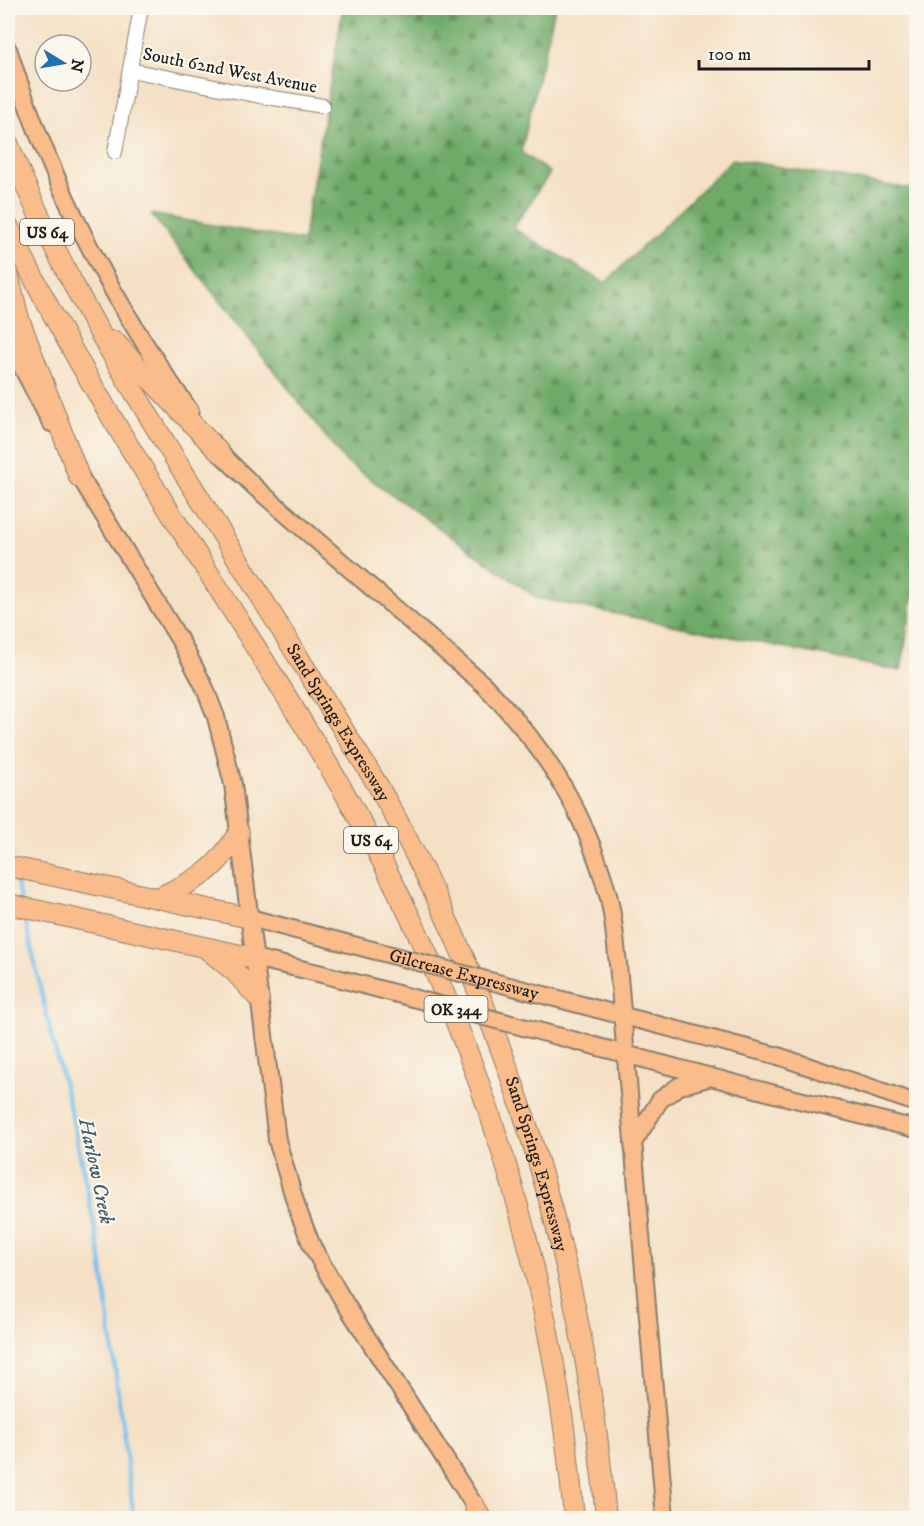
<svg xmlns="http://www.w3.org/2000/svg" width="924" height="1526" viewBox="0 0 924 1526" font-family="'IM FELL DW Pica',serif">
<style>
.forest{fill:url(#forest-firs);stroke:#466342;stroke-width:1.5}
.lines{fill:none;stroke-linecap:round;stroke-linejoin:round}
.stream{stroke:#72bdeb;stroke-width:4}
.minor-casing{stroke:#887e70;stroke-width:16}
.major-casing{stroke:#887e70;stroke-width:20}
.highway-casing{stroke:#887e70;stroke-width:22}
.minor{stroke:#fff;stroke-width:14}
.major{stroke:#f9bc8a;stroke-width:16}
.highway{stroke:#f9bc8a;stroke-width:20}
.major-bridge-casing{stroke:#887e70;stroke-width:20;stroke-linecap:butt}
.major-bridge{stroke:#f9bc8a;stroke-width:16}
.labels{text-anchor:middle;stroke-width:4.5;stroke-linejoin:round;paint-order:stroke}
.shield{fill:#fbf7ec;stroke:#5f5e5a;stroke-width:1.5}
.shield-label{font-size:16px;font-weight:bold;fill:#1c1c1c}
.street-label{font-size:18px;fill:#1c1c1c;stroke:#fbf7ec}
.water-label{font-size:20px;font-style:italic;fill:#3e5c6f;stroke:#fbf7ec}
</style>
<defs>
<pattern id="forest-firs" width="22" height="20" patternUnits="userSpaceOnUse" patternTransform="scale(1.5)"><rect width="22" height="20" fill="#70aa69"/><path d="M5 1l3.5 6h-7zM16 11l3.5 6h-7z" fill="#5b8a56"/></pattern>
</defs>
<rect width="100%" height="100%" fill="#fbf7ec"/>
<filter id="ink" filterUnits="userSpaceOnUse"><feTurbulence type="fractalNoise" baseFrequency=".0167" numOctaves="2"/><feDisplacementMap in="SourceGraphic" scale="12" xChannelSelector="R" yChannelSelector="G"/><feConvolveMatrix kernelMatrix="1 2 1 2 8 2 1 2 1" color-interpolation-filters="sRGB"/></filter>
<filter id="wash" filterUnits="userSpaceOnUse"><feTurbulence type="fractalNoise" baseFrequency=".008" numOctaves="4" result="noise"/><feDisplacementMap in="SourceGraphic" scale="24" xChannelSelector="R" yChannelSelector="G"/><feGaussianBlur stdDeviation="1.35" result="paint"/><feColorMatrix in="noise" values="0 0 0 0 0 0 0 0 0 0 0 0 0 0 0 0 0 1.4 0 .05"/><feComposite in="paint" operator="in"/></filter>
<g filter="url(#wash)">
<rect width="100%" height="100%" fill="#f4e0c5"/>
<path class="forest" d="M343,8H555L521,152L550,173L513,228L605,283L733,159L916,190V577L901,671L537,598L345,461L151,214L303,241Z"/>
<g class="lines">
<path class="stream" d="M8,834L12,861
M15,874L20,899
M24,915L48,1021L74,1125L101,1258L134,1518"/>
</g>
</g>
<g filter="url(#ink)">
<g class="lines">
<g class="minor-casing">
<path id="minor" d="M130,70L255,95L323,106
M115,152L141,8"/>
</g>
<g class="major-casing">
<path id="major" d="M8,49C49,178 111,301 190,411
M8,340L51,423
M212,442L219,452L256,488L483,684C544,746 583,807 607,891C614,915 615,940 618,964L665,1518
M74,467L182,644L204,686L216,717L233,784L277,1140L297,1208L312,1246L341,1297L445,1459L474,1505L479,1518
M250,918L319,936
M254,958L318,973
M597,1009L778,1056L916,1103
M595,1046L771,1093L916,1129
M633,1143L660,1100L679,1086L711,1077"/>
</g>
<g class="highway-casing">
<g id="highway">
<path id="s1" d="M8,143C60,276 136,397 212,518C267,606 322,695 377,784C505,1008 584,1261 606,1518"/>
<path d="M8,226C103,427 237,606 348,799C474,1018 553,1267 574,1518"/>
<path d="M8,273L19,319L79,477"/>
<path d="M114,341L219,452"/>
<path d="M8,866L250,918"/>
<path d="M158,898C201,877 213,874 239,832"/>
<path d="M8,904L254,958"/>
<path d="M208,950L235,972L259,999"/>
<path d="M474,1505L481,1518"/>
</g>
</g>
<use href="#minor" class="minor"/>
<use href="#major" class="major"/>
<use href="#highway" class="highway"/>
<g class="major-bridge-casing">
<g id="major-bridge">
<path id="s2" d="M319,936L597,1009"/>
<path d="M318,973L595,1046"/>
</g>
</g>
<use href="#major-bridge" class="major-bridge"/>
</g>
</g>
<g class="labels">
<g class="shield">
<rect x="20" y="219" width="54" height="26" rx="4.5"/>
<rect x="344" y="827" width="54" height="26" rx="4.5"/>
<rect x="424.5" y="996" width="63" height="26" rx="4.5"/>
</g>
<g class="shield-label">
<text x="47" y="238">US 64</text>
<text x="371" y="846">US 64</text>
<text x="456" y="1015">OK 344</text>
</g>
<g class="street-label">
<text transform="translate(230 70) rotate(11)" y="6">South 62nd West Avenue</text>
<text dy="6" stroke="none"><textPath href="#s1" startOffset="668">Sand Springs Expressway</textPath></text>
<text dy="6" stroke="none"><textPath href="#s2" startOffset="150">Gilcrease Expressway</textPath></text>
<text dy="6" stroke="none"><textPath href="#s1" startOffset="1154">Sand Springs Expressway</textPath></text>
</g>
<g class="water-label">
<text transform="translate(97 1171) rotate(78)" y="7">Harlow Creek</text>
</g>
</g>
<rect width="924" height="1526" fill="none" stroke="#fbf7ec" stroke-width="30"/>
<g transform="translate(63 63) rotate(101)"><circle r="28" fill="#fbf7ec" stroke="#a29f99" stroke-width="1.5"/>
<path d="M0-4.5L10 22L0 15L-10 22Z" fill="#1f6fb2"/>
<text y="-9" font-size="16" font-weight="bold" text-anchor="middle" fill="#1c1c1c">N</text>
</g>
<path d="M699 60v9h170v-9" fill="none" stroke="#1c1c1c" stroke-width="3"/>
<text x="708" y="60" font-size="18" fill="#1c1c1c" stroke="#fbf7ec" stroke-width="4.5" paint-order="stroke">100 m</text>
</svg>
